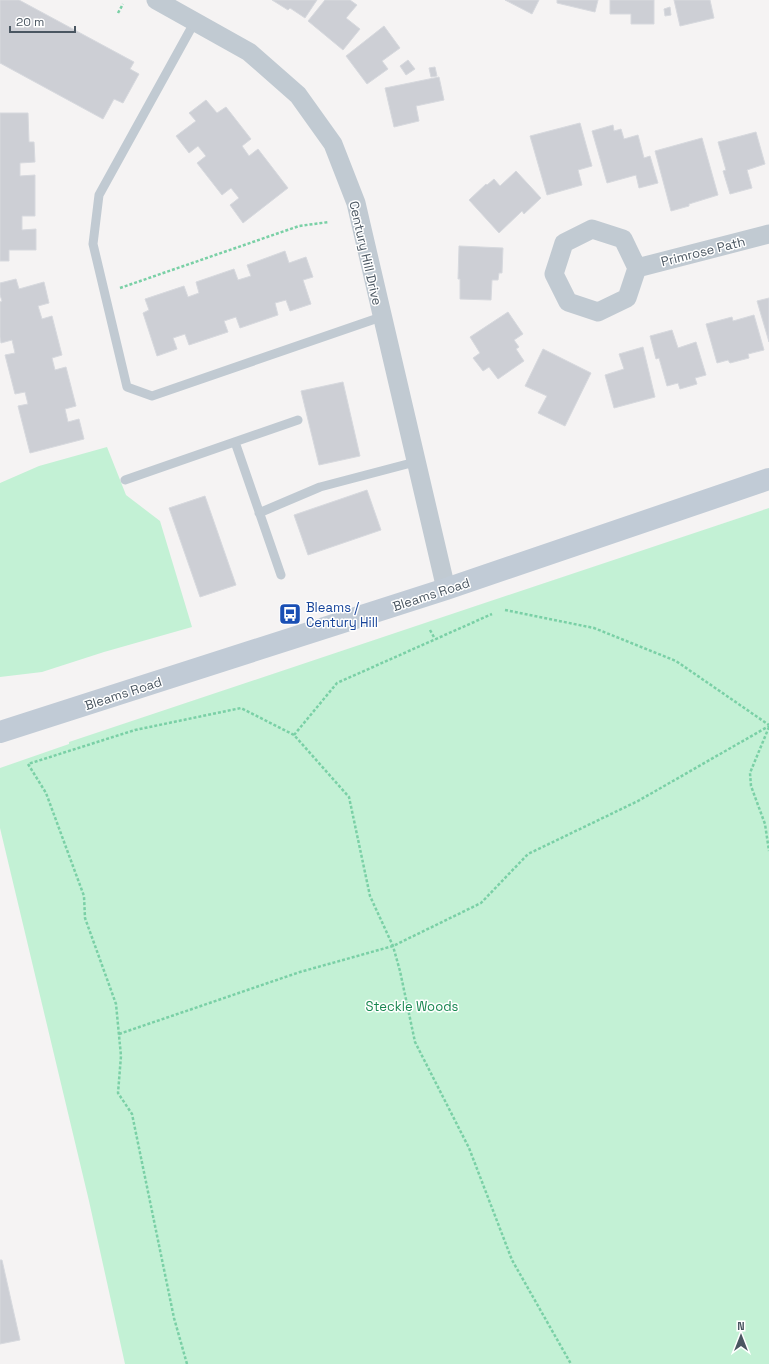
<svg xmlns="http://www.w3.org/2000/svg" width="769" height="1364" viewBox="0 0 769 1364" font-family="'Space Grotesk',sans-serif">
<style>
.green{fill:#c3f1d5}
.building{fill:#cdcfd5;stroke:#d7d9de}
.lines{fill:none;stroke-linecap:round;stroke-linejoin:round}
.path{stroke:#7ad0a6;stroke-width:2.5;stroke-dasharray:3 2;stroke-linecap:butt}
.lane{stroke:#c1cad2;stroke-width:9}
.street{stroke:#c1cad2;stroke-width:19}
.secondary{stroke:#c1cbd6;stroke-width:22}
.labels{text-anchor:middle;stroke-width:3;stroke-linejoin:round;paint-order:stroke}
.street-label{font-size:13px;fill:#4a5661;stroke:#fff}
.transit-label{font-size:13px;fill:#164399;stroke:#fff;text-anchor:start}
.park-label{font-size:13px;fill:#17864f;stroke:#fff}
</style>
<rect width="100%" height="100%" fill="#f5f3f3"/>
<path class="green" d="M107,447L126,495L160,521L192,627L104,652L42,672L0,677V483L39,466Z
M769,508V1364H125L89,1201L0,828V768L69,744V742Z"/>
<path class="building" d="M0,0H19L134,62L130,69L139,74L123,103L114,99L103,119L0,63Z
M272,0H317L305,18L290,8L288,10Z
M325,0H350L357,5L346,18L360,29L343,50L308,21Z
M505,0H539L532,14Z
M557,0H598L595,12L557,3Z
M610,0H654V24H631V14H610Z
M674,0H710L714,18L680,26Z
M670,7L671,15L665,16L664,9Z
M384,26L400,48L382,61L388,69L367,84L346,56Z
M408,60L415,69L406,75L400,66Z
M435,67L437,76L431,77L429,68Z
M439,77L444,100L416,106L419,121L394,127L385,88Z
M206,100L217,113L226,107L251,139L242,146L249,156L258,149L288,188L243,223L230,205L239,198L231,188L222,195L197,163L206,156L198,146L189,153L176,136L196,121L189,113Z
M0,113H28L29,142H34L35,162L20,163V176L35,175V216H22V230L36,229V250H9V261H0Z
M580,123L592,166L578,170L582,185L547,195L530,136Z
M613,125L614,131L621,129L624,139L638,135L644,158L650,156L658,183L639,188L636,175L607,183L592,131Z
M756,132L765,164L747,170L752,188L730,194L723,171L726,170L718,142Z
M702,138L718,195L689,204V206L671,211L655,151Z
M516,171L541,198L524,214L522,211L499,233L469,200L486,184L487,185L494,179L500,186Z
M459,246L503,248L502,273H499L498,280H492L491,300L460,299V279H458Z
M285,251L289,263L306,257L313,277L303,280L311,304L290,311L286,300L275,303L278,315L240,328L236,317L224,321L228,332L189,345L185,334L173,338L177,349L157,356L143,313L149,310L145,299L184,286L188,297L199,293L196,282L234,269L238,280L251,276L247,265Z
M16,279L19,289L44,282L49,303L38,306L42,319L52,316L62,355L52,358L55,370L66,367L76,406L65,409L68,422L79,419L84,439L30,453L18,406L28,404L25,392L15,394L5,355L15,353L12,340L1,343L0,337V302L2,301L0,295V283Z
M769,298V342L757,301Z
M508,312L523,334L514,340L519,347L516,349L524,361L498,379L489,367L483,371L473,358L480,353L470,337Z
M754,315L764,350L748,354L749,358L730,363L728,360L717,363L706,324L732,317L733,321Z
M672,330L678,348L696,342L706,375L695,378L697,384L680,389L678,383L667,386L659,358L656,359L650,336Z
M643,347L655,397L614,408L605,375L624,369L619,354Z
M543,349L591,373L565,426L538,413L547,396L525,386Z
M343,382L360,456L319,465L301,391Z
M367,490L381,530L308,555L294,515Z
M205,496L236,585L200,597L169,508Z
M0,1260H2L20,1340L0,1344Z"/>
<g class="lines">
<path class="path" d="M118,13L123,4
M120,288L299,226L329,222
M505,610L594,628L676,661L769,725
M430,630L435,639
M769,727L750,773L751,786L765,824L769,851
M294,735L337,683L492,614
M119,1034L300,972L393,946L481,903L528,854L638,801L769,726
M187,1364L174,1318L132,1114L118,1093L121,1056L116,1004L85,918L84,896L46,793L28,764L135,730L241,708L294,735L349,797L370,896L393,946L400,971L415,1042L469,1148L512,1260L571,1364"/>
<path class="lane" d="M194,23L99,195L93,244L127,387L152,396L381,317
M235,442L281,575
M125,480L298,420
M259,513L320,487L415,462"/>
<path class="street" d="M156,0L249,52L298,95L333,144L356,203L446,589
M592,229L623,239L637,268L627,298L598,312L568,302L554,274L564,243Z
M637,268L769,234"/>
<path class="secondary" d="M0,732L446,589L769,479"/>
</g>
<defs>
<g id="bus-square" transform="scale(1.15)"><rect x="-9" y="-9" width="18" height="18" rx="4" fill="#1a4fb4" stroke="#fff"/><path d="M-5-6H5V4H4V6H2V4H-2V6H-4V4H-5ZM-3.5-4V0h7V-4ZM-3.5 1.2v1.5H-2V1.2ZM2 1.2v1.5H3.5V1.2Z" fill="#fff"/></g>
</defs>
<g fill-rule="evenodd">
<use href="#bus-square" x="290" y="614"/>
</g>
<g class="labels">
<g class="street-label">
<text transform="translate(703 251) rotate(-14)" y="5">Primrose Path</text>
<text transform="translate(366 253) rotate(77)" y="5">Century Hill Drive</text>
<text transform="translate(431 594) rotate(-18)" y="5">Bleams Road</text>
<text transform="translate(123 693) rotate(-18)" y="5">Bleams Road</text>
</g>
<g class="transit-label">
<text x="306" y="612">Bleams /<tspan x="306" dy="15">Century Hill</tspan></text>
</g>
<g class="park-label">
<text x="412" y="1011">Steckle Woods</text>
</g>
</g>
<g transform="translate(741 1336)" stroke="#ffffff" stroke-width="3" paint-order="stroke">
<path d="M0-3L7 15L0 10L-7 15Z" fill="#4a5661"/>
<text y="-6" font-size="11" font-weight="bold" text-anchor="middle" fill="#4a5661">N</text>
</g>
<path d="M10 26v6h65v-6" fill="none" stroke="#4a5661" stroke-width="2"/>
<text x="16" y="26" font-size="12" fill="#4a5661" stroke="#ffffff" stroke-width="3" paint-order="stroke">20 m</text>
</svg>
